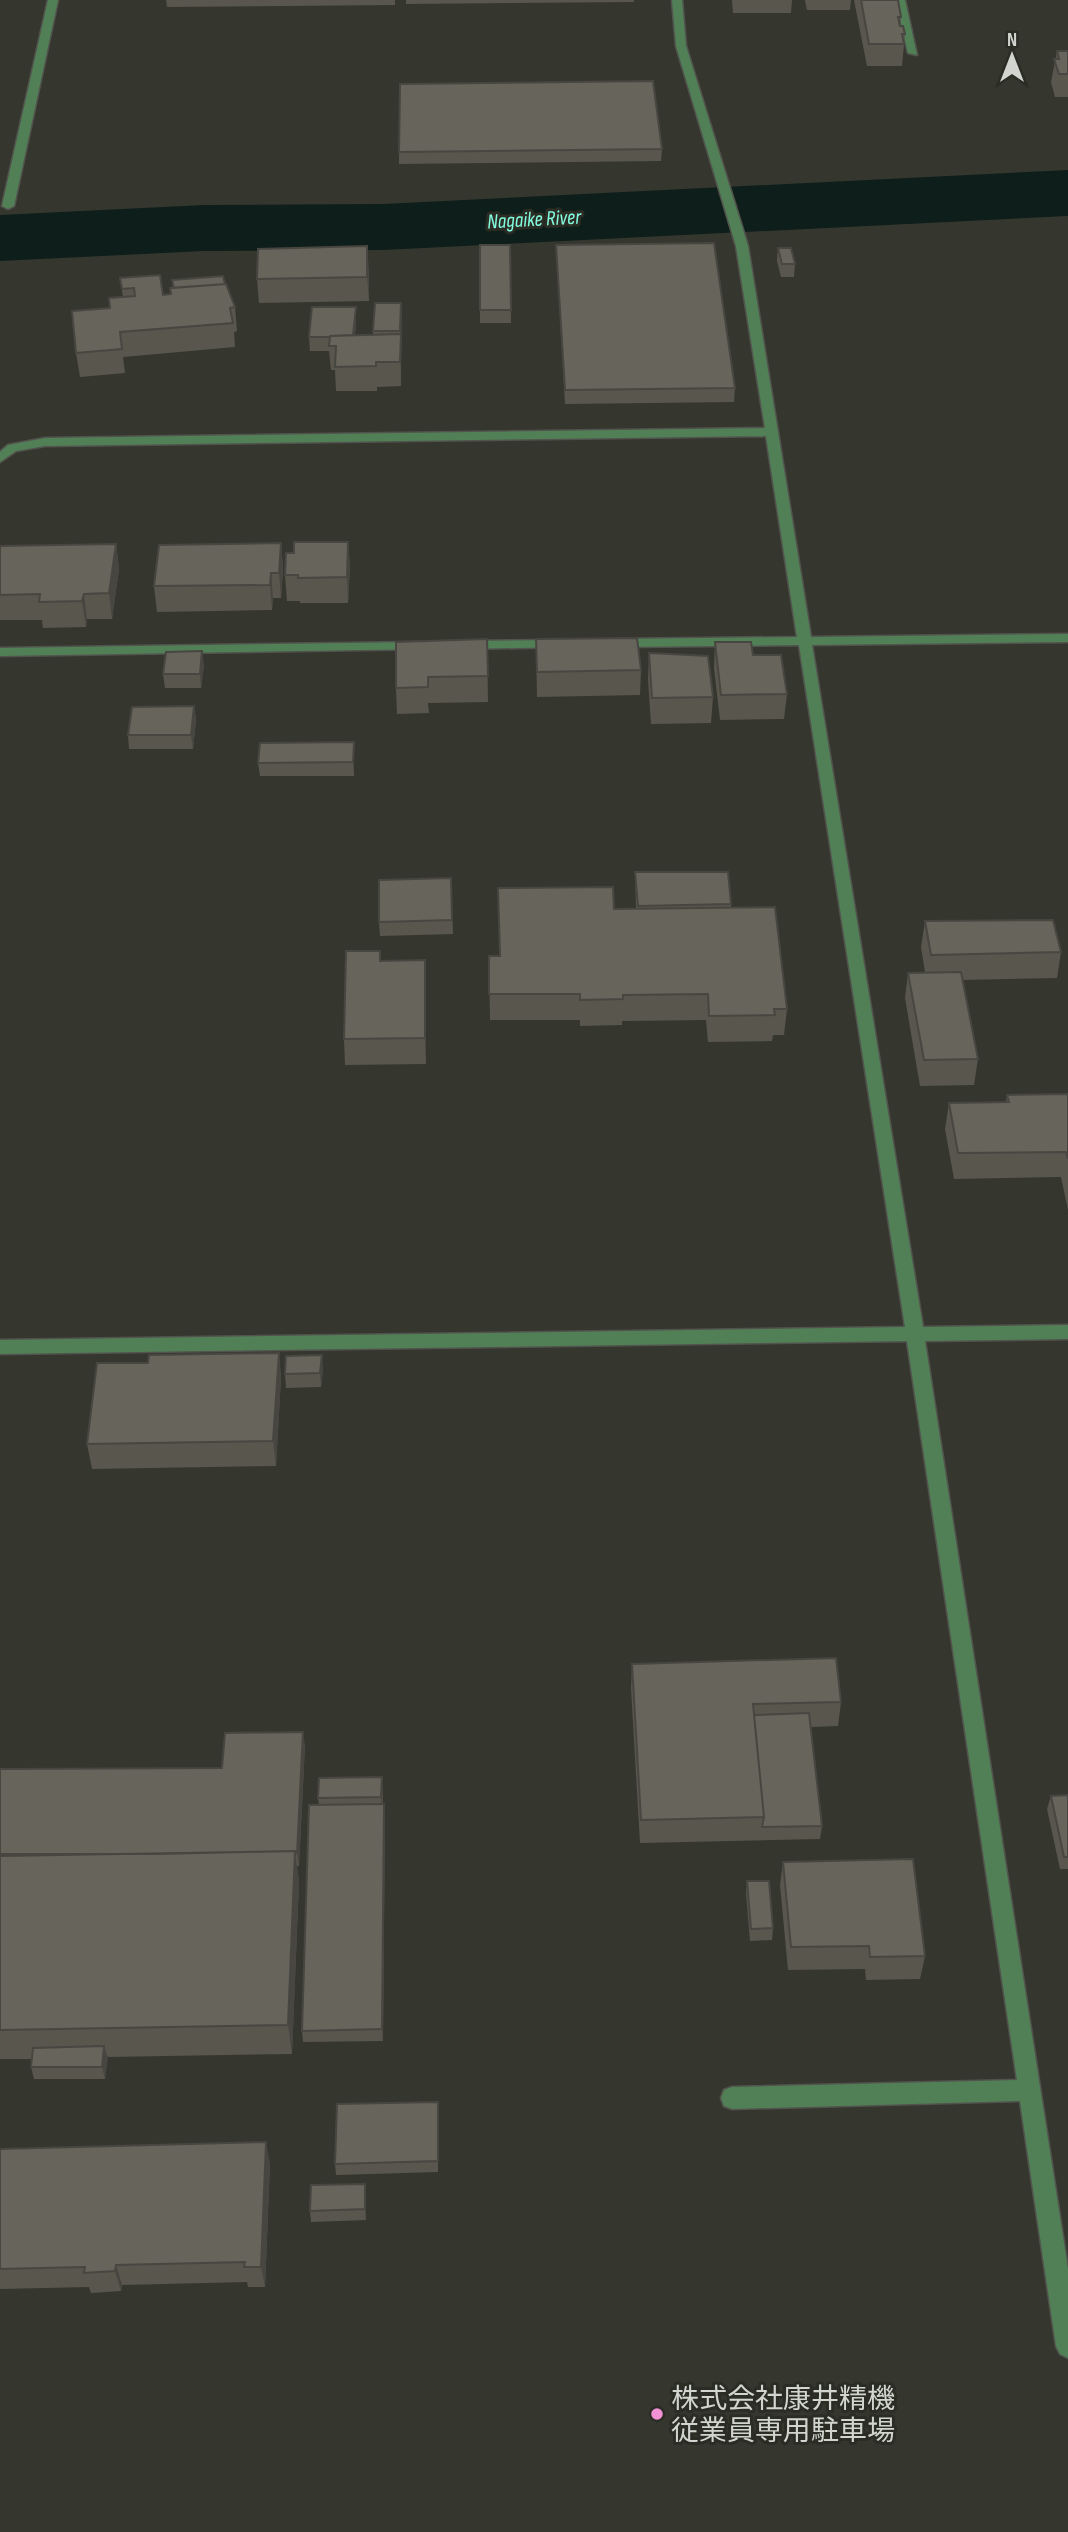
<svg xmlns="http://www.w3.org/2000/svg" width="1068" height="2532" viewBox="0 0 1068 2532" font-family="'Sofia Sans Condensed','Noto Sans JP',sans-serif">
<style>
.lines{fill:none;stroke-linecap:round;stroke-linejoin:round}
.river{fill:#0e1e1a;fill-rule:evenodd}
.minor-casing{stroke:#51534c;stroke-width:3}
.minor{fill:#518057;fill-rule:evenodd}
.wall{fill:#59564e}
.shaded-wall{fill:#484640}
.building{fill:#67645b;stroke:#484640;stroke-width:2}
.poi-dot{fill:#f391d6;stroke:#2b2d25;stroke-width:2.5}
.labels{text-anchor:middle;stroke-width:6;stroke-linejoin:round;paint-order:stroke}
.far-water-label{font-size:21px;font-style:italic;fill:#83fde0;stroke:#2b2d25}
.near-poi-label{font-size:28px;fill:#d2d4cf;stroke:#2b2d25;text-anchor:start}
</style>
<rect width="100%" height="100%" fill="#35372f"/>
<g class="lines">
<path class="river" d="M1068,170V216L383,250L204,251L0,261V215L204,205L383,204Z"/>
<g class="minor-casing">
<path id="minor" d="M48,0H58L14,206L8,209L2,206Z
M672,0H682L686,46L748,246L811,637L1068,634V642L812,645L923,1327L1068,1325V1339L925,1341L1068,2269V2358L1060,2354L1056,2346L1020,2101L732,2109L724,2106L721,2098L724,2090L732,2087L1017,2080L907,1341L0,1354V1340L905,1327L799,645L616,647L609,643L616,639L797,637L766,436L45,446L16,451L0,462V452L8,445L45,438L765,428L736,246L676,46Z
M895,0H905L917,55L908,53Z
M560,640L565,641V647L465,649L458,645L465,641Z
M420,642L425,643V649L0,656V648Z"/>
</g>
<use href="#minor" class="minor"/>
</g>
<path class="wall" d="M166,0H395V5L167,7Z
M406,0H634V2L406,4Z
M732,0H792L791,13H733Z
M805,0H851L850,10H807Z
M854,0H898L901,17V26L905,34L902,66H867Z
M1057,51H1068V97H1055L1051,82Z
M662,149L661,161L399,164V152Z
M480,245H510L511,323H480Z
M556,245L735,388L734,402L565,404Z
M778,248L795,264L794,277H781L777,261Z
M369,270V301L259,303L257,279Z
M120,278L163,295L171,294L173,288L172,280L225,284L235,307L237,331L234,332L235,347L123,357L125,373L80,377L76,353L110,308L123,297Z
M401,303V386L377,387V391H336L335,370H331L329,351H310L309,337L356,307V320L355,335H373V331Z
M348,542L350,567L348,603H300V601H287L285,575L294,553Z
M281,543L283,569L281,598H273L272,610L157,612L154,586Z
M116,544L119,569L112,619H87L86,627L43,628L42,620H0V546Z
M487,639L488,702L428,703L429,713L397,714L396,688Z
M536,639L641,670L640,695L537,697Z
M715,642L753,655L787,694L784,719L720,720L714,668Z
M649,653L713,697L711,723L651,724L648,679Z
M204,665L201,688H165L163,674Z
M194,706L196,720L193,749H129L128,735Z
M354,755V776H260L258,763Z
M635,872L731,904V908L787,1009L784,1035H773L772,1041L708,1042L706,1020L622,1021V1025L580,1026V1020H490L489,956H500L614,909H636Z
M451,878L453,934L380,936L379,922Z
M925,921L1061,952L1057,978L963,980L978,1059L974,1085L920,1086L905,998L908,973L925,972L921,947Z
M425,960L426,1064L345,1065L344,1039Z
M1068,1094V1210L1061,1177L954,1179L945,1129L949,1103L1006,1102L1007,1095Z
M279,1353L281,1378L276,1466L92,1469L87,1444L148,1363Z
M323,1368L321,1387L286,1388L285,1374Z
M632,1664L841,1702L838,1726L811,1727L822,1826L820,1839L640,1843L631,1688Z
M305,1745L299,1866H297L299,1882L292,2054L107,2057L105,2079H34L31,2067L32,2059H0V1769L222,1768Z
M383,1790V1804L385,1817L383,2041L303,2042L302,2031L319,1805L318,1798Z
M1068,1795V1869H1060L1047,1809L1051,1796Z
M783,1862L925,1956L920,1979L866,1980L865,1969L788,1970L780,1885Z
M747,1881L773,1928L772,1940L750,1941L746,1893Z
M438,2102V2172L336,2175L335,2164Z
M0,2149L270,2163L265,2287H248L247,2282L122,2285L121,2291L91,2293L89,2287L0,2289Z
M365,2184L366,2220L311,2222L310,2211Z"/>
<path class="shaded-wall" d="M367,246L369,270V301L367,277Z
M401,303L402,316L401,386L400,331Z
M356,307V320L354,351L353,337Z
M348,542L350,567L348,603L347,577Z
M281,543L283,569L281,598L279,573Z
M116,544L119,569L112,619L109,593Z
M271,573L273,598L272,610L270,585Z
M84,594L87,619L86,627L82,601Z
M202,651L204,665L201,688L200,674Z
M194,706L196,720L193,749L191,735Z
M354,742V776L353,762Z
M425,960L426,986V1064L425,1038Z
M279,1353L281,1378L276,1466L273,1441Z
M322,1355L323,1368L321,1387L320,1373Z
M303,1732L305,1745L299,1866L297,1853Z
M382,1777L383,1790L382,1810L381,1797Z
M384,1804L385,1817L383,2041L382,2029Z
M295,1851L299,1882L292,2054L288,2025Z
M104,2046L108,2058L105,2079L102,2067Z
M438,2102L439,2114L438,2172Z
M266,2142L270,2163L265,2287L261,2267Z
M365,2184L366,2195V2220L365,2209Z
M116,2265L122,2285L121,2291L115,2271Z"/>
<path class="building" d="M861,0H898L901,17H898L900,26H903L905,34H902L904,44H869Z
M1057,51H1068V74H1059L1054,59H1059Z
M653,81L662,149L399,152L400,84Z
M714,243L735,388L565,390L556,245Z
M480,245H510L511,310H480Z
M367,246V277L257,279L258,249Z
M778,248H791L795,264H782Z
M160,275L163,295L171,294L170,288L226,284L235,307L230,308L233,323L120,332L122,349L76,353L72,311L110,308L109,298L135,296L134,288L122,289L120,278Z
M223,276L225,284L174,288L172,280Z
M375,303H401L400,331H373Z
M312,307H356L353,335L330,336V337H309Z
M401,334L400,362H376V366L335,367L336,346H329L330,336Z
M294,542H348L347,577L298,578V575H285L286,553H294Z
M281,543L279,573H271L270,585L154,586L159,545Z
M116,544L109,593L84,594L82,601L39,602L40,594L0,595V546Z
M637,638L641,670L537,672L536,639Z
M487,639L488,676L428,677V687L396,688V642Z
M715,642H751L753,655H781L787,694L721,695Z
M202,651L200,674H163L166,652Z
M649,653L708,656L713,697L652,698Z
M194,706L191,735H128L132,707Z
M354,742L353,762L258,763L260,743Z
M635,872H728L731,904L638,906Z
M451,878L452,920L379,922V880Z
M613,887L614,909L775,907L787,1009H774L775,1015L709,1016L708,994L623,995V999L580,1000V994H489V956H500L498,888Z
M1053,920L1061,952L931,955L925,921Z
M346,951H380V961L425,960V1038L344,1039Z
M961,972L978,1059L924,1060L908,973Z
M1068,1094V1159L1066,1152L958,1153L949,1103L1009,1102L1007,1095Z
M279,1353L273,1441L87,1444L97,1363H148L149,1355Z
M322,1355L320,1373L285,1374L286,1356Z
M836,1658L841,1702L753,1704L764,1817L641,1820L632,1664Z
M809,1713L822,1826L762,1827L764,1817L754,1715Z
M303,1732L297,1853H295V1851L155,1854H0V1769L222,1768L225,1733Z
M382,1777L381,1797L318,1798L319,1778Z
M1068,1795V1857H1064L1051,1796Z
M384,1804L382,2029L302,2031L309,1805Z
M295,1851L288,2025L0,2030V1856Z
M913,1859L925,1956L870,1957L869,1946L791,1947L783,1862Z
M747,1881H769L773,1928L751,1929Z
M104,2046L102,2067H31L33,2048Z
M438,2102V2161L335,2164L337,2104Z
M266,2142L261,2267H244L245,2262L116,2265L115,2271L84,2273L85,2267L0,2269V2149Z
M365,2184V2209L310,2211L311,2185Z"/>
<circle class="poi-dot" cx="657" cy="2414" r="7"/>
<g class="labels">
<g class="far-water-label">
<text transform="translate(534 219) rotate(-3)" y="7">Nagaike River</text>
</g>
<g class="near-poi-label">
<text x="671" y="2408">株式会社康井精機<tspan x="671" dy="32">従業員専用駐車場</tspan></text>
</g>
</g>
<g transform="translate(1012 56)" stroke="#2b2d25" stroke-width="5" paint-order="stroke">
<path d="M0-5L12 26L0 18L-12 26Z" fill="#d2d4cf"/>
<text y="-10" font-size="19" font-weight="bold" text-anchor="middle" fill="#d2d4cf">N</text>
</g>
</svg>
